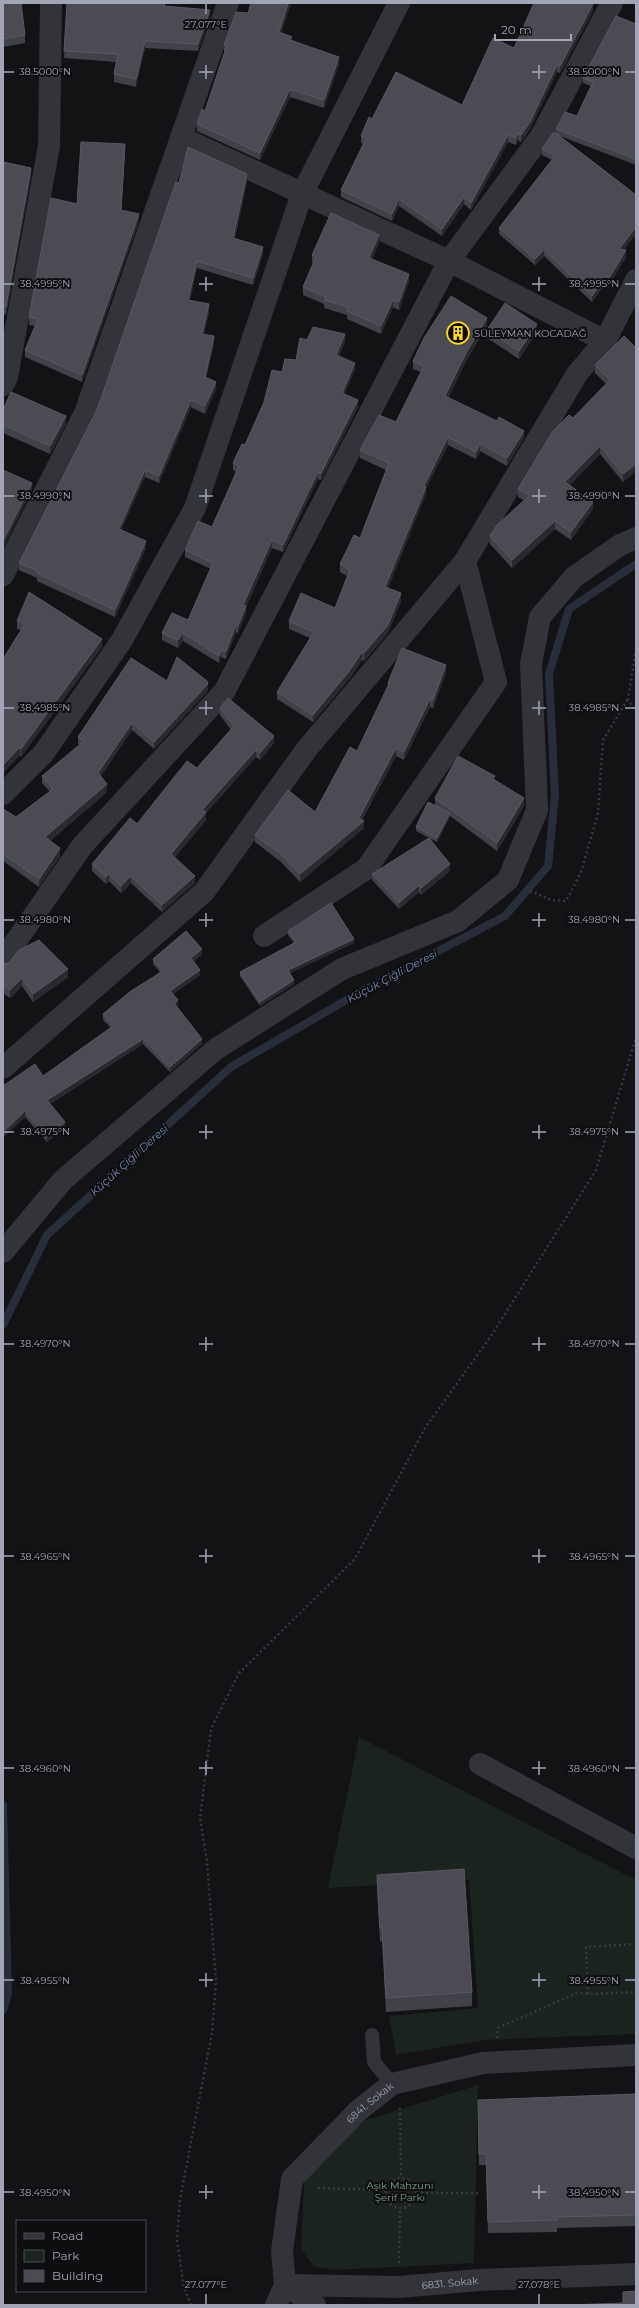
<svg xmlns="http://www.w3.org/2000/svg" width="639" height="2308" viewBox="0 0 639 2308" font-family="Montserrat,sans-serif">
<style>
.green{fill:#1a231d}
.lines{fill:none;stroke-linecap:round;stroke-linejoin:round}
.stream{stroke:#272e39;stroke-width:8}
.path{stroke:#393a41;stroke-width:2.5;stroke-dasharray:2 3;stroke-linecap:butt}
.service{stroke:#33333a;stroke-width:14}
.minor{stroke:#33333a;stroke-width:22}
.wall{fill:#414148}
.shaded-wall{fill:#2a292e}
.building{fill:#4c4b54;stroke:#595963}
.ticks{fill:none;stroke:#a2a5b6;stroke-width:1.5}
.labels{text-anchor:middle;stroke-width:4;stroke-linejoin:round;paint-order:stroke}
.poi-label{font-size:10px;fill:#a2a5b6;stroke:#0e0d0f;text-anchor:start}
.street-label{font-size:10px;fill:#a2a5b6;stroke:#0e0d0f}
.park-label{font-size:10px;fill:#77a482;stroke:#0e0d0f}
.water-label{font-size:11px;font-style:italic;fill:#758cb6;stroke:#0e0d0f}
.ticks-label{font-size:10px;text-anchor:middle;fill:#a2a5b6;stroke:#0e0d0f;stroke-width:4;stroke-linejoin:round;paint-order:stroke}
</style>
<rect width="100%" height="100%" fill="#131214"/>
<path class="green" d="M359,1737L636,1880V2034L483,2040L396,2055L389,2016L478,2008L469,1880L328,1888Z
M478,2085L474,2263L335,2270L314,2267L301,2249L304,2182L360,2122Z"/>
<g class="lines">
<path class="stream" d="M3,1325L47,1235L231,1067L355,995L505,916L548,866L555,795L549,674L569,609L636,564
M3,1805L8,1994L3,2010"/>
<path class="path" d="M636,649L628,699L636,713
M530,891L551,900L566,901L581,872L598,813L603,740L628,699
M636,1944L586,1947L588,1994L636,1992
M497,2038L498,2028L577,1993L588,1994
M400,2108L401,2177
M386 2193a15 15 0 1 1 30 0a15 15 0 1 1-30 0Z
M318,2188L386,2190
M416,2193H479
M399,2263L400,2208
M191,2305L184,2288L177,2240L180,2199L212,2033L216,1982L207,1861L200,1818L211,1729L239,1673L355,1559L425,1428L491,1336L596,1170L636,1037"/>
<path class="service" d="M372,2035L374,2062L392,2084"/>
<g class="minor">
<path d="M182,138L449,261L605,341"/>
<path d="M3,385L7,377L49,146L51,3"/>
<path d="M3,575L85,413L228,3"/>
<path d="M3,794L43,754L122,640L195,508L302,194L399,3"/>
<path d="M264,936L366,869L496,682L465,561"/>
<path d="M3,960L82,846L224,692L449,261L541,136L612,3"/>
<path d="M3,1068L204,892L306,750L465,561L577,374L605,341L636,280"/>
<path d="M3,1252L63,1180L216,1049L342,969L458,921L508,880L537,810L531,664L540,617L574,577L620,545L636,538"/>
<path d="M480,1764L636,1848"/>
<path id="s1" d="M276,2305L285,2285L399,2287L479,2280L636,2274"/>
<path id="s2" d="M315,2305L285,2285L282,2251L292,2179L359,2110L392,2084L483,2063L636,2055"/>
</g>
</g>
<path class="wall" d="M3,3L25,35V43L3,47Z
M67,3H165V6L210,17L198,51L145,48L136,87L114,82V74L117,62L64,58Z
M291,3L281,33L292,40L339,64L324,108L290,97L260,160L197,131V124L205,111L225,53H224V45L248,13Z
M592,3L593,11L560,73L557,72L530,129L521,142L518,140L516,145L508,142L471,210L464,204L442,236L399,206L392,221L341,197V190L363,144L361,143V136L372,119L462,105L514,48Z
M636,24V165L560,136L636,195V234L623,250L626,257L609,285L606,283L592,302L544,256L535,265L499,234V228L552,160L542,155V149L556,133V129L577,116L591,86L583,83V78Z
M125,152L121,210L139,221L82,382L25,357V350L35,326L29,325V317L77,204Z
M3,162L31,176L6,315L3,314Z
M247,182L235,238L263,254L253,285L197,268L190,300L209,312L204,334L214,344L206,378L216,389L205,414L191,407L159,483L145,477L121,530L146,548L115,617L37,581V578L19,570V563L97,410L179,183Z
M379,243L372,259L409,281L399,310L393,307L381,334L347,319V315L324,308V304L303,295V287L313,263H312V255Z
M487,326L466,361L448,398L524,438L507,466L480,451L476,459L448,445L426,488V494L388,588L401,601L388,633L364,661L362,660L350,678L313,722L277,699V692L310,638L289,629V621L335,608L347,576L340,572V564L360,538L386,470L360,458V450L396,422L421,372L413,369V361Z
M487,330L537,332L519,359L487,338Z
M307,340L345,341L339,356L355,370L344,394L358,407L321,480L318,479L283,552L272,548L246,607V613L238,633L236,632L226,659L221,657L219,663L183,641L178,648L162,640V633L188,620L211,569L185,557V550L212,527L236,472L233,470V463L245,445L282,372L296,360Z
M636,348V471L623,482L600,454L570,485L593,509L571,540L555,529L512,568L490,544V536L524,500L518,497V489L573,418L606,384L595,373V365Z
M3,410L66,424L50,454L3,433Z
M17,621L102,647L21,757L20,755L3,773V659L21,630L17,629Z
M446,673L433,708L430,707L404,760L396,756L362,820L364,828L300,882L281,862L255,842V835L315,812L357,751L388,688V683Z
M167,681L208,689L207,692L154,749L132,730L100,777L107,792L50,841L60,856L39,887L3,861V809L16,817L50,792L42,783V776L80,745L78,744V737Z
M220,708L274,743L260,760L256,757L206,813V820L175,857L195,883L162,912L131,883L121,893L109,881L106,884L92,871V864L137,824L197,768L231,730L220,715Z
M495,781L524,806L497,851L450,816L437,842L416,831V827L435,805V798Z
M450,871L421,895L419,892L399,909L372,880V874Z
M288,931L354,943L290,973L294,984L260,1006L240,976V972L294,943L288,935Z
M202,954L194,961L200,975L173,994L178,1006H176L202,1044L170,1072L143,1044L50,1104L65,1127L47,1142L25,1117L3,1137V1086L43,1076L111,1028L103,1020V1014L160,972L153,964V959Z
M3,964L68,977L33,1002L22,986L10,998L3,993Z
M377,1875L472,1992V2006L386,2012L382,1941L380,1942L377,1889Z
M636,2094V2226L557,2228V2232L488,2233L486,2165H479L478,2111Z"/>
<path class="shaded-wall" d="M288,3H291L279,39V32Z
M593,4V11L560,73V66Z
M210,10V17L198,51V44Z
M145,41V48L136,87V79Z
M339,57V64L324,108V100Z
M557,65V72L530,129L521,142V135Z
M290,89V97L260,160V153Z
M518,133V140L516,145V138Z
M508,135V142L471,210V203Z
M4,141V148L3,150V142Z
M125,144V152L121,218V210Z
M31,168V176L6,315V307Z
M247,174V182L233,245V238Z
M464,197V204L442,236V229Z
M399,199V206L392,221V214Z
M139,214V221L82,382V375Z
M636,227V234L619,256V249Z
M379,235V243L369,266V258Z
M263,247V254L253,285V278Z
M544,250V256L535,265V259Z
M626,250V257L609,285V278Z
M197,261V268L188,307V300Z
M409,274V281L399,310V302Z
M606,276V283L592,302V296Z
M393,300V307L381,334V326Z
M209,304V312L202,341V334Z
M487,318V326L466,361L445,404V396L466,353Z
M537,324V332L519,359V351Z
M345,334V341L336,362V355Z
M214,336V344L205,384V377Z
M355,363V370L342,400V393Z
M216,382V389L205,414V406Z
M191,400V407L159,483V476Z
M358,400V407L321,480V473Z
M66,416V424L50,454V446Z
M524,431V438L507,466V458Z
M448,437V445L426,488V494L385,595V587L424,486Z
M480,444V451L476,459V452Z
M600,446V454L565,490V482Z
M636,464V471L623,482V474Z
M145,470V477L119,536V529Z
M318,472V479L283,552V545Z
M32,483V490L3,549V541Z
M593,502V509L571,540V532Z
M555,521V529L512,568V560Z
M272,540V548L246,607V613L238,633V626L243,605Z
M146,541V548L115,617V610Z
M401,593V601L388,633L364,661V653Z
M236,625V632L226,659V651Z
M183,633V641L178,648V640Z
M102,639V647L21,757V749Z
M221,650V657L219,663V656Z
M362,652V660L350,678L313,722V715Z
M446,665V673L433,708V700Z
M208,682V689L207,692L154,749V742Z
M430,699V707L404,760V752Z
M132,723V730L98,781V773Z
M274,736V743L260,760V753Z
M20,747V755L3,773V765Z
M396,748V756L359,824L364,821V828L300,882V874L359,818Z
M256,750V757L206,813V820L171,861V854L202,810Z
M107,784V792L45,845V837Z
M524,798V806L497,851V843Z
M450,813V817L437,842V838Z
M60,848V856L39,887V879Z
M450,864V871L421,895V888Z
M109,874V881L106,884V877Z
M131,876V883L121,893V886Z
M195,876V883L162,912V905Z
M419,885V892L399,909V903Z
M354,939V943L288,974V970Z
M202,949V954L191,963V958Z
M68,969V977L33,1002V994Z
M200,970V975L170,996V991Z
M22,978V986L10,998V990Z
M294,980V984L260,1006V1002Z
M178,1000V1006L174,1008V1003Z
M143,1039V1044L47,1106V1100Z
M202,1039V1044L170,1072V1067Z
M25,1111V1117L3,1137V1132Z
M65,1122V1127L47,1142V1137Z"/>
<path class="building" d="M3,3H21L25,35L3,39Z
M67,3H165L164,6L210,10L198,44L145,41L136,79L114,74L118,54L64,51Z
M251,3H288L279,32L292,37L290,40L339,57L324,100L290,89L260,153L197,124L202,109L205,111L227,45H224L236,12L248,13Z
M534,3H590L593,4L560,66L557,65L530,122L521,135L518,133L516,138L508,135L471,203L464,197L442,229L399,199L392,214L341,190L366,139L361,136L369,117L372,119L396,72L462,105L493,38L514,48Z
M616,16L636,24V159L556,129L565,112L577,116L593,82L583,78Z
M554,132L636,195V227L619,249L626,250L609,278L606,276L592,296L544,250L535,259L499,228L555,156L542,149Z
M81,142L125,144L121,210L139,214L82,375L25,350L38,319L29,317L51,198L77,204Z
M188,147L247,174L233,238L263,247L253,278L197,261L188,300L209,304L202,334L214,336L205,377L216,382L205,406L191,400L159,476L145,470L119,529L146,541L115,610L37,573L38,571L19,563L97,410L176,182L179,183Z
M3,162L31,168L6,307H3Z
M331,213L379,235L369,258L409,274L399,302L393,300L381,326L347,311L348,307L324,300L326,297L303,287L316,257L312,255Z
M451,296L487,318L466,353L445,396L497,421L499,417L524,431L507,458L480,444L476,452L448,437L424,486L426,487L385,587L401,593L388,625L364,653L362,652L350,670L313,715L277,692L314,632L289,621L301,593L335,608L350,570L340,564L354,535L360,538L389,463L360,450L379,415L396,422L424,366L413,361L424,338Z
M505,303L537,324L519,351L487,330Z
M313,327L345,334L336,355L355,363L342,393L358,400L321,473L318,472L283,545L272,540L243,605L246,606L238,626L236,625L226,651L221,650L219,656L183,633L178,640L162,633L172,613L188,620L213,563L185,550L198,521L212,527L239,466L233,463L242,444L245,445L264,402L272,370L282,372L285,359L296,360L300,338L307,340Z
M624,336L636,348V464L623,474L600,446L565,482L593,502L571,532L555,521L512,560L490,536L497,525L530,495L518,489L553,431L569,415L573,418L610,380L595,365Z
M11,392L66,416L50,446L3,425V410Z
M3,470L32,483L3,541Z
M29,592L102,639L21,749L20,747L3,765V676L6,671L3,670V659L25,624L17,621Z
M402,648L446,665L433,700L430,699L404,752L396,748L359,818L364,821L300,874L281,854L255,835L288,790L315,812L350,747L357,751L389,684L388,683Z
M177,657L208,682L207,685L154,742L132,723L98,773L107,784L45,837L60,848L39,879L3,854V855V809L16,817L53,789L42,776L84,741L78,737L131,658L167,681Z
M228,698L274,736L260,753L256,750L202,810L206,812L171,854L195,876L162,905L131,876L121,886L109,874L106,877L92,864L130,818L137,824L187,761L197,768L234,726L220,708Z
M458,756L495,776L493,779L524,798L497,843L435,798Z
M428,802L450,813L437,838L416,827Z
M429,838L450,864L421,888L419,885L399,903L372,874Z
M331,903L354,939L288,970L294,980L260,1002L240,972L296,942L288,931Z
M186,931L202,949L191,958L200,970L170,991L178,1000L174,1003L202,1039L170,1067L143,1039L47,1100L65,1122L47,1137L25,1111L3,1132V1086L35,1064L43,1076L113,1026L103,1014L131,991L163,971L153,959Z
M39,940L68,969L33,994L22,978L10,990L3,985V964L9,963L19,950Z
M464,1869L472,1992L386,1998L382,1927L380,1928L377,1875Z
M636,2094V2215L557,2217V2220L488,2222L486,2154H479L478,2100Z
M636,2291V2305H568L623,2303V2292Z"/>
<path class="ticks" d="M206,4V14M206,65V79M539,65V79M4,72H14M199,72H213M532,72H546M625,72H635M206,277V291M539,277V291M4,284H14M199,284H213M532,284H546M625,284H635M206,489V503M539,489V503M4,496H14M199,496H213M532,496H546M625,496H635M206,701V715M539,701V715M4,708H14M199,708H213M532,708H546M625,708H635M206,913V927M539,913V927M4,920H14M199,920H213M532,920H546M625,920H635M206,1125V1139M539,1125V1139M4,1132H14M199,1132H213M532,1132H546M625,1132H635M206,1337V1351M539,1337V1351M4,1344H14M199,1344H213M532,1344H546M625,1344H635M206,1549V1563M539,1549V1563M4,1556H14M199,1556H213M532,1556H546M625,1556H635M206,1761V1775M539,1761V1775M4,1768H14M199,1768H213M532,1768H546M625,1768H635M206,1973V1987M539,1973V1987M4,1980H14M199,1980H213M532,1980H546M625,1980H635M206,2185V2199M539,2185V2199M4,2192H14M199,2192H213M532,2192H546M625,2192H635M206,2294V2304M539,2294V2304"/>
<defs>
<g id="building-ring" transform="scale(1.15)"><circle r="9.5" fill="#0e0d0f" stroke="#ffda20" stroke-width="1.5"/><path d="M-4-6H4V6H1V3H-1V6H-4ZM-2.5-4.3h1.7v1.8h-1.7ZM.8-4.3h1.7v1.8H.8ZM-2.5-1h1.7V.8h-1.7ZM.8-1h1.7V.8H.8Z" fill="#ffda20"/></g>
</defs>
<g fill-rule="evenodd">
<use href="#building-ring" x="458" y="333"/>
</g>
<g class="labels">
<g class="poi-label">
<text x="474" y="337">SÜLEYMAN KOCADAĞ</text>
</g>
<g class="street-label">
<text dy="4" stroke="none"><textPath href="#s2" startOffset="252">6841. Sokak</textPath></text>
<text dy="4" stroke="none"><textPath href="#s1" startOffset="187">6831. Sokak</textPath></text>
</g>
<g class="park-label">
<text x="400" y="2189">Aşık Mahzuni<tspan x="400" dy="12">Şerif Parkı</tspan></text>
</g>
<g class="water-label">
<text transform="translate(392 976) rotate(-28)" y="4">Küçük Çiğli Deresi</text>
<text transform="translate(129 1160) rotate(-42)" y="4">Küçük Çiğli Deresi</text>
</g>
</g>
<g class="ticks-label">
<text x="206" y="28">27.077°E</text>
<text x="45" y="75">38.5000°N</text>
<text x="594" y="75">38.5000°N</text>
<text x="45" y="287">38.4995°N</text>
<text x="594" y="287">38.4995°N</text>
<text x="45" y="499">38.4990°N</text>
<text x="594" y="499">38.4990°N</text>
<text x="45" y="711">38.4985°N</text>
<text x="594" y="711">38.4985°N</text>
<text x="45" y="923">38.4980°N</text>
<text x="594" y="923">38.4980°N</text>
<text x="45" y="1135">38.4975°N</text>
<text x="594" y="1135">38.4975°N</text>
<text x="45" y="1347">38.4970°N</text>
<text x="594" y="1347">38.4970°N</text>
<text x="45" y="1560">38.4965°N</text>
<text x="594" y="1560">38.4965°N</text>
<text x="45" y="1772">38.4960°N</text>
<text x="594" y="1772">38.4960°N</text>
<text x="45" y="1984">38.4955°N</text>
<text x="594" y="1984">38.4955°N</text>
<text x="45" y="2196">38.4950°N</text>
<text x="594" y="2196">38.4950°N</text>
<text x="206" y="2288">27.077°E</text>
<text x="539" y="2288">27.078°E</text>
</g>
<rect width="639" height="2308" fill="none" stroke="#a2a5b6" stroke-width="8"/>
<rect x="16" y="2220" width="130" height="72" fill="#0e0d0f" stroke="#494a52"/>
<rect x="24" y="2233" width="20" height="6" fill="#33333a" stroke="#494a52"/>
<text x="52" y="2240" font-size="12" fill="#a2a5b6">Road</text>
<rect x="24" y="2250" width="20" height="12" fill="#1a231d" stroke="#494a52"/>
<text x="52" y="2260" font-size="12" fill="#a2a5b6">Park</text>
<rect x="24" y="2270" width="20" height="12" fill="#4c4b54" stroke="#494a52"/>
<text x="52" y="2280" font-size="12" fill="#a2a5b6">Building</text>
<path d="M495 34v6h76v-6" fill="none" stroke="#a2a5b6" stroke-width="2"/>
<text x="501" y="34" font-size="12" fill="#a2a5b6" stroke="#0e0d0f" stroke-width="3" paint-order="stroke">20 m</text>
</svg>
